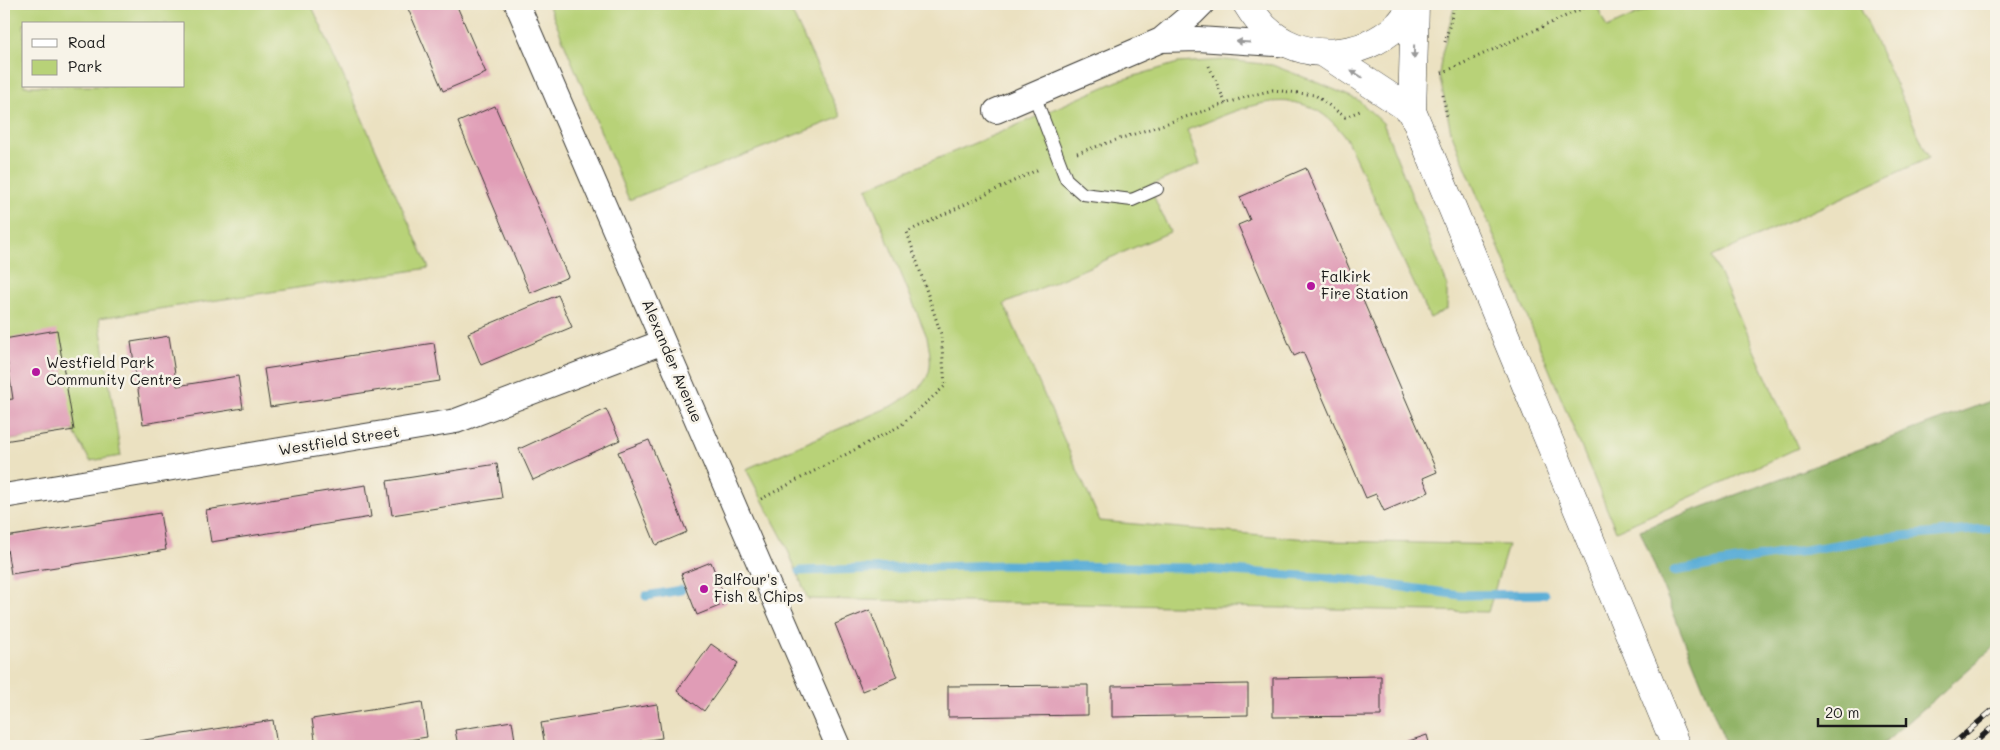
<svg xmlns="http://www.w3.org/2000/svg" width="2000" height="750" viewBox="0 0 2000 750" font-family="Mali,sans-serif">
<style>
.green{fill:#b8d278;stroke:#6a774a;fill-rule:evenodd}
.forest{fill:#92b468;stroke:#576842}
.lines{fill:none;stroke-linecap:round;stroke-linejoin:round}
.stream{stroke:#5baed7;stroke-width:9}
.building{fill:#e09cb6}
.lane-casing{stroke:#3b3a35;stroke-width:14}
.street-casing{stroke:#3b3a35;stroke-width:26}
.primary-casing{stroke:#3b3a35;stroke-width:29}
.path{stroke:#3b3a35;stroke-width:3;stroke-dasharray:1 4;stroke-linecap:butt}
.lane{stroke:#fff;stroke-width:12}
.street{stroke:#fff;stroke-width:24}
.primary{stroke:#fff;stroke-width:28}
.rail-casing{stroke:#1c1c1c;stroke-width:5.5}
.rail{stroke:#f7f3e8;stroke-width:4;stroke-dasharray:11;stroke-linecap:butt}
.oneway{fill:#999}
.poi-dot{fill:#b5179e;stroke:#f7f3e8;stroke-width:2}
.labels{text-anchor:middle;stroke-width:5;stroke-linejoin:round;paint-order:stroke}
.poi-label{font-size:15px;fill:#1c1c1c;stroke:#f7f3e8;text-anchor:start}
.street-label{font-size:15px;fill:#1c1c1c;stroke:#f7f3e8}
</style>
<rect width="100%" height="100%" fill="#f7f3e8"/>
<filter id="ink" filterUnits="userSpaceOnUse"><feTurbulence type="fractalNoise" baseFrequency=".02" numOctaves="2"/><feDisplacementMap in="SourceGraphic" scale="10" xChannelSelector="R" yChannelSelector="G"/><feConvolveMatrix kernelMatrix="1 2 1 2 8 2 1 2 1" color-interpolation-filters="sRGB"/></filter>
<filter id="wash" filterUnits="userSpaceOnUse"><feTurbulence type="fractalNoise" baseFrequency=".0096" numOctaves="4" result="noise"/><feDisplacementMap in="SourceGraphic" scale="20" xChannelSelector="R" yChannelSelector="G"/><feGaussianBlur stdDeviation="1.12" result="paint"/><feColorMatrix in="noise" values="0 0 0 0 0 0 0 0 0 0 0 0 0 0 0 0 0 1.4 0 .05"/><feComposite in="paint" operator="in"/></filter>
<g filter="url(#wash)">
<rect width="100%" height="100%" fill="#ebe1c1"/>
<path class="green" d="M4,4H311L429,268L99,318L121,456L90,461L73,430L4,441V443ZM24,24H184V86H24Z
M548,4H788L841,117L629,200Z
M1455,4H1596L1607,28L1660,4H1859L1929,158L1712,257L1798,448L1616,531L1451,132L1439,74L1442,54Z
M1226,60L1272,65L1319,83L1358,100L1383,123L1447,284V309L1430,318L1346,138C1301,75 1244,108 1187,130L1200,164L1149,186L1170,232L1004,304L1100,521L1330,541L1508,545L1488,612L808,599L784,541L746,469L894,405C927,384 936,378 927,337L866,188L999,133L1118,81L1178,63Z"/>
<path class="forest" d="M1996,399V645L1881,746H1727L1640,530Z"/>
<g class="lines">
<path class="stream" d="M800,571L1002,565L1188,568L1346,579L1460,595L1544,594
M1674,571L1880,538L1996,528
M646,596L681,590"/>
</g>
<g id="blocks">
<path class="building" d="M406,4H456L486,73L443,91Z
M495,106L568,277L530,293L458,122Z
M1306,168L1437,472L1423,478L1429,492L1384,511L1376,494L1366,498L1303,352L1294,356L1238,225L1250,220L1240,197Z
M558,295L572,327L481,365L468,333Z
M57,330L74,430L4,441V400L13,399L4,339Z
M169,336L177,386L238,376L243,408L143,424L131,342Z
M434,343L440,381L270,407L264,369Z
M606,409L620,440L533,480L519,449Z
M649,440L687,532L656,545L618,452Z
M497,464L502,498L392,515L387,481Z
M366,485L371,517L211,542L206,510Z
M160,513L166,550L11,574L5,537Z
M711,562L727,603L697,615L681,574Z
M870,610L897,677L862,691L835,624Z
M711,644L738,663L704,711L677,691Z
M1381,676V716L1273,717V678Z
M1248,684V715L1112,717V686Z
M1088,685V715L948,717V686Z
M422,702L427,737L371,746H316L312,719Z
M657,704L662,738L607,746H545L541,723Z
M273,720L277,746H112V745Z
M512,721L516,746H458L455,730Z
M1427,735L1430,746H1394Z"/>
</g>
</g>
<g filter="url(#ink)">
<use href="#blocks" fill-opacity="0" stroke="#3b3a35" stroke-width="1"/>
<g class="lines">
<g class="lane-casing">
<path id="lane" d="M1034,95L1066,179L1083,194L1132,200L1157,189"/>
</g>
<g class="street-casing">
<path id="street" d="M517,4L838,746
M1202,4L1193,13L1161,40L1198,39L1292,45
M996,111L1161,40
M4,496L456,421L663,342"/>
</g>
<g class="primary-casing">
<path id="primary" d="M1247,4C1252,12 1258,21 1265,28C1302,63 1362,59 1398,25C1404,19 1409,11 1414,4
M1415,4L1412,111L1676,746
M1324,53L1412,111"/>
</g>
<path class="path" d="M1445,42L1455,4
M1209,66L1226,104
M1442,73L1592,4
M1443,95L1447,116
M1077,153L1249,96L1273,90L1315,95L1345,117L1360,111
M761,499L900,426L945,386L941,334L907,232L1039,169"/>
<use href="#lane" class="lane"/>
<use href="#street" class="street"/>
<use href="#primary" class="primary"/>
<g class="rail-casing">
<path id="rail" d="M1951,746L1996,707
M1971,746L1996,724"/>
</g>
<use href="#rail" class="rail"/>
</g>
<defs><path id="oneway-solid" d="M-6-.8H1V-3.2L6.5 0L1 3.2V.8H-6Z" transform="scale(1.25)"/></defs>
<g class="oneway">
<use href="#oneway-solid" transform="translate(1243 42) rotate(-176)"/>
<use href="#oneway-solid" transform="translate(1414 52) rotate(91)"/>
<use href="#oneway-solid" transform="translate(1357 74) rotate(-147)"/>
</g>
</g>
<g class="poi-dot">
<circle cx="1311" cy="286" r="5"/>
<circle cx="36" cy="372" r="5"/>
<circle cx="704" cy="589" r="5"/>
</g>
<g class="labels">
<g class="poi-label">
<text x="1321" y="282">Falkirk<tspan x="1321" dy="17">Fire Station</tspan></text>
<text x="46" y="368">Westfield Park<tspan x="46" dy="17">Community Centre</tspan></text>
<text x="714" y="585">Balfour's<tspan x="714" dy="17">Fish &amp; Chips</tspan></text>
</g>
<g class="street-label">
<text transform="translate(672 361) rotate(67)" y="5">Alexander Avenue</text>
<text transform="translate(339 441) rotate(-9)" y="5">Westfield Street</text>
</g>
</g>
<rect width="2000" height="750" fill="none" stroke="#f7f3e8" stroke-width="20"/>
<rect x="22" y="22" width="162" height="65" fill="#f7f3e8" stroke="#9f9d96"/>
<rect x="32" y="39" width="25" height="8" fill="#ffffff" stroke="#9f9d96"/>
<text x="68" y="48" font-size="15" fill="#1c1c1c">Road</text>
<rect x="32" y="60" width="25" height="15" fill="#b8d278" stroke="#9f9d96"/>
<text x="68" y="72" font-size="15" fill="#1c1c1c">Park</text>
<path d="M1818 718v8h88v-8" fill="none" stroke="#1c1c1c" stroke-width="2.5"/>
<text x="1825" y="718" font-size="15" fill="#1c1c1c" stroke="#f7f3e8" stroke-width="4" paint-order="stroke">20 m</text>
</svg>
